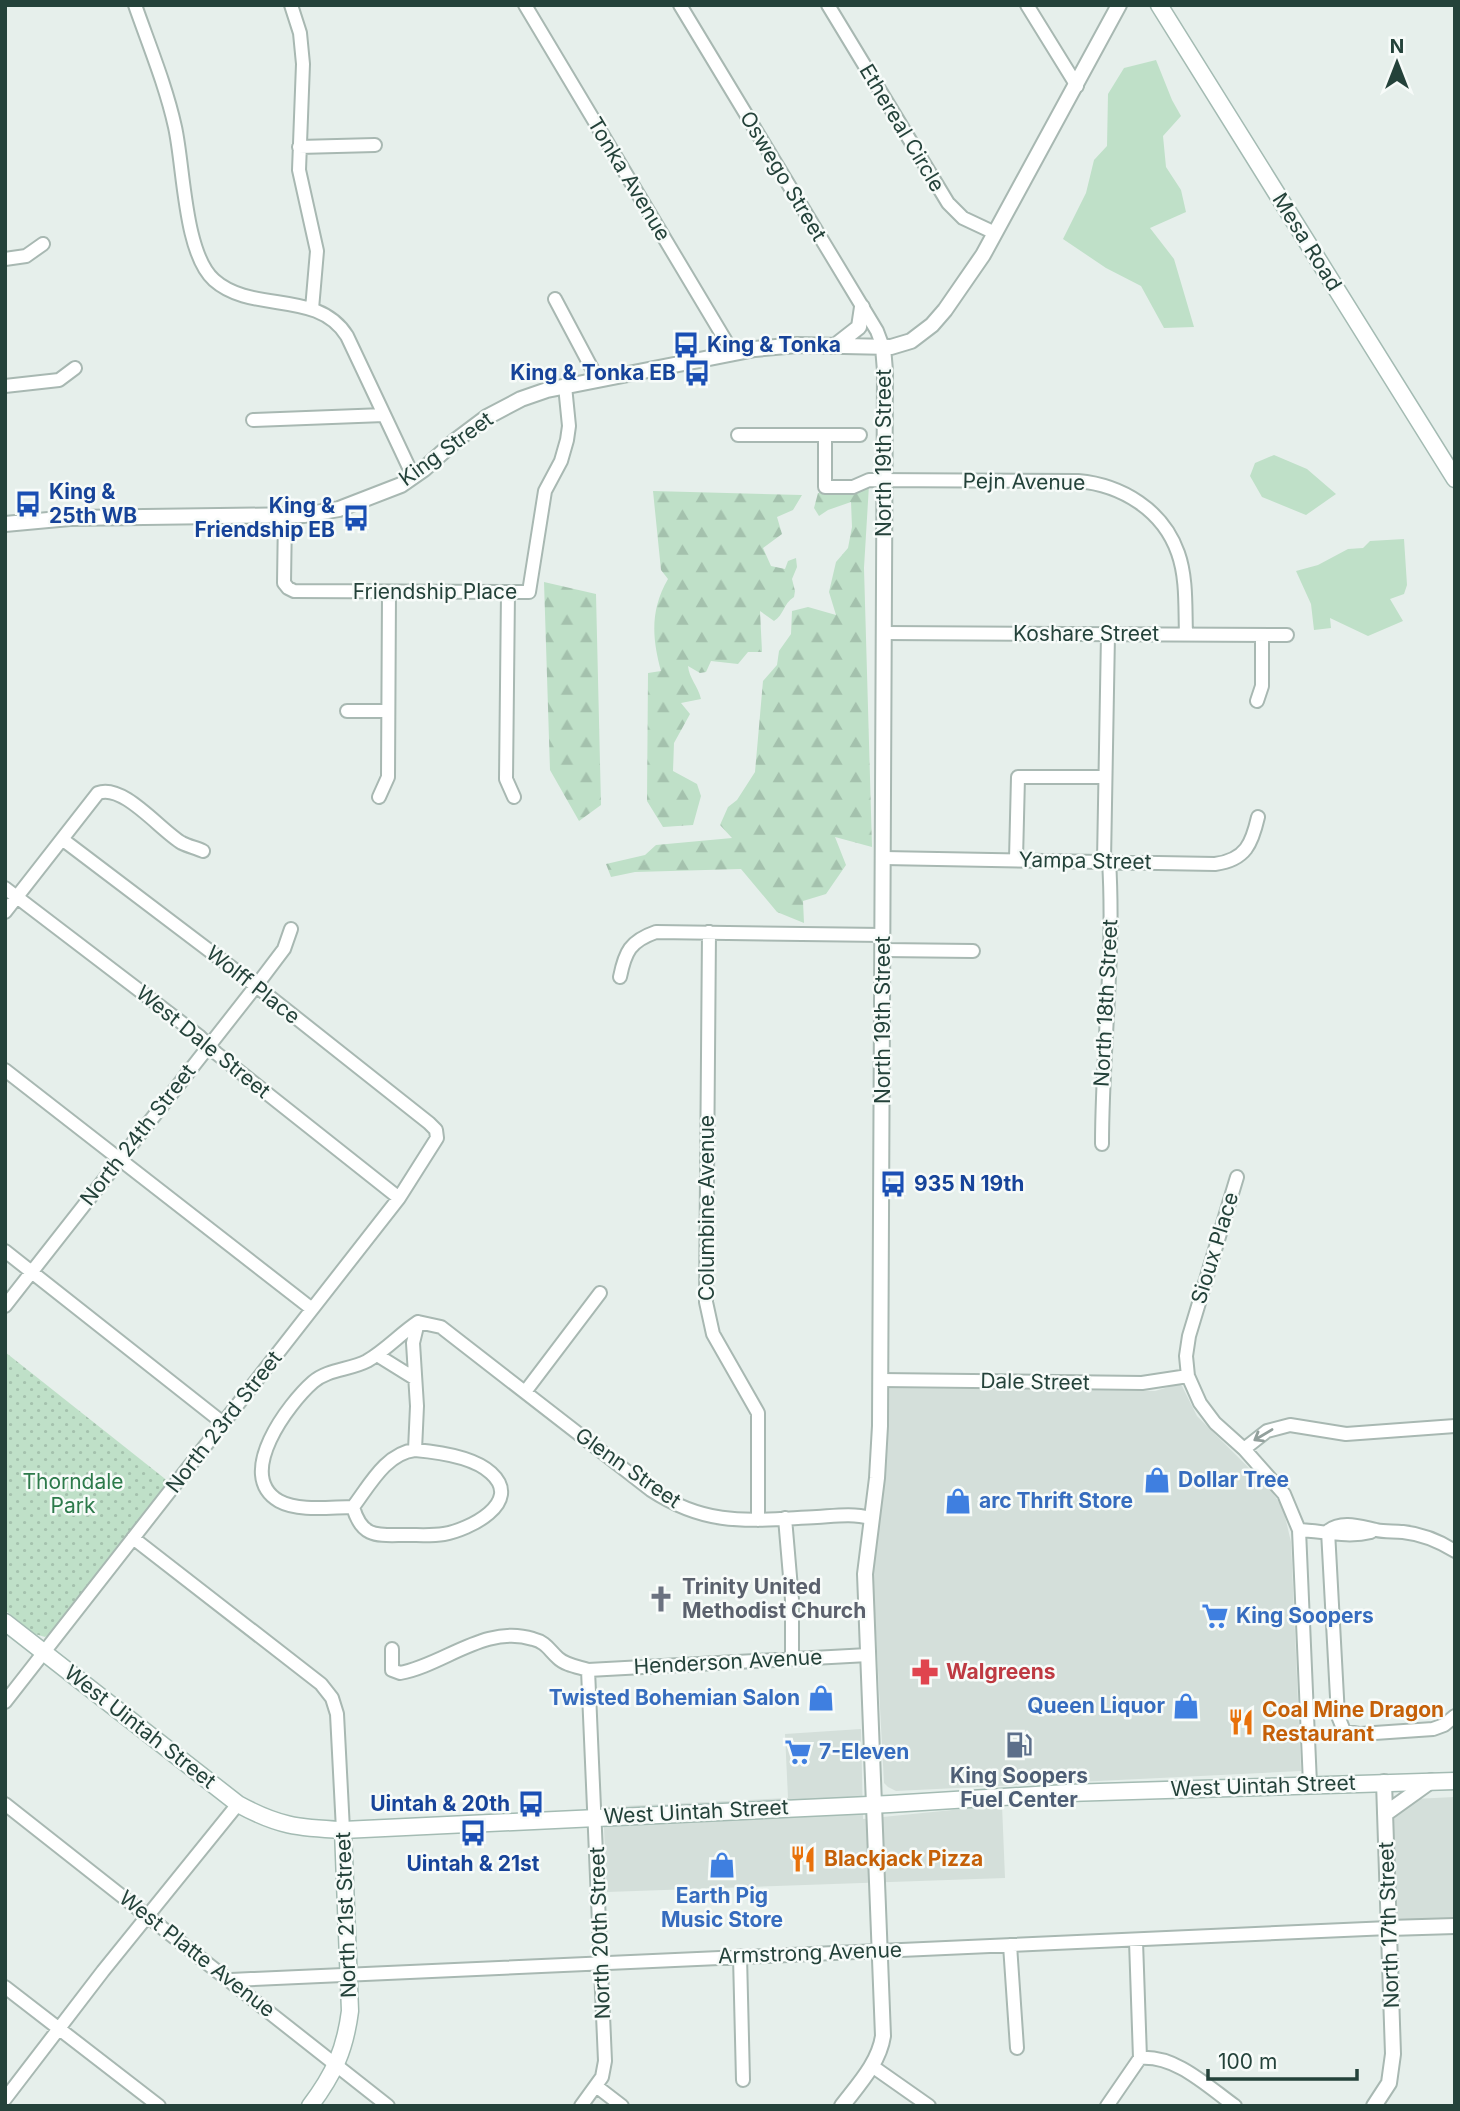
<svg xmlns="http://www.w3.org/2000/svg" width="1460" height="2111" viewBox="0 0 1460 2111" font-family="Inter,sans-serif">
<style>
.built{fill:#d4dfda}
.green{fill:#bfe0c8}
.forest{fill:url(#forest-firs)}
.park{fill:url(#park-dots)}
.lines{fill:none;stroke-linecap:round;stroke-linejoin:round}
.minor-casing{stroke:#a8b8b2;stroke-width:16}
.tertiary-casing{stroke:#a8b8b2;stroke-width:18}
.secondary-casing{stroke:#a4bbb3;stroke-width:19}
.minor{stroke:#fff;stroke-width:12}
.tertiary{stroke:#fff;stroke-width:14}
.secondary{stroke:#fff;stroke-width:16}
.oneway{stroke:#92a09c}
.labels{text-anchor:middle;stroke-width:5;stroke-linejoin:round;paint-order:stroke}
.street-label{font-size:21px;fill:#24423a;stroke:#f7fbf9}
.transit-label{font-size:21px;font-weight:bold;fill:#164399;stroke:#f7fbf9;text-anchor:start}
.shop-label{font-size:21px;font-weight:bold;fill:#366cbe;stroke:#f7fbf9;text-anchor:start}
.park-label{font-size:21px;fill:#2d7a4b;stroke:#f7fbf9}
.worship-label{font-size:21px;font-weight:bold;fill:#5b616d;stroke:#f7fbf9;text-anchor:start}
.health-label{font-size:21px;font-weight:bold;fill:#be3a42;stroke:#f7fbf9;text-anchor:start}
.food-label{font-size:21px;font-weight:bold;fill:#c56008;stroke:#f7fbf9;text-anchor:start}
.service-label{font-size:21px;font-weight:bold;fill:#4e5e75;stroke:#f7fbf9}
</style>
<defs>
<pattern id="forest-firs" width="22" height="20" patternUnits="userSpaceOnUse" patternTransform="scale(1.75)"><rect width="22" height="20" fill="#bfe0c8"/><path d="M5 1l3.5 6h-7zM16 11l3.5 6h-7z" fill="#a4c1ad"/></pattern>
<pattern id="park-dots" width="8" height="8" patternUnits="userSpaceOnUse" patternTransform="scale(1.75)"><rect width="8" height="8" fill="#bfe0c8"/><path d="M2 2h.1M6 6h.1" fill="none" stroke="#a4c1ad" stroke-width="1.8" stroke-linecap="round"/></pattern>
</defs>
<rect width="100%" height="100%" fill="#e6efeb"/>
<path class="built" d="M1179,1384L1182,1386L1197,1416L1270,1489L1283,1508L1291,1542L1301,1771L896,1791L888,1787L884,1783L872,1557L879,1524L888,1388L1155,1391Z
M861,1729L863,1819L1002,1805L1005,1878L607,1892L603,1807L788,1798L785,1734Z
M1455,1797V1919L1401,1921L1396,1916L1392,1822L1395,1813L1413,1799Z"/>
<path class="green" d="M1156,60L1172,100L1181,116L1163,136L1166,167L1181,190L1186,212L1150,228L1174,259L1194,327L1164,328L1141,286L1106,268L1063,239L1086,193L1094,160L1107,146L1108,94L1124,68Z
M1274,455L1307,469L1336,494L1306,515L1262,497L1250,476L1255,463Z
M1404,539L1407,585L1404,594L1390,599L1403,621L1368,636L1330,618L1331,628L1314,630L1311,604L1296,571L1318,565L1348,549L1363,548L1370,541Z"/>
<path class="forest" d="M869,485L864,568L872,847L835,837L846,865L826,894L803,901L804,923L777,912L741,869L635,872L611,877L606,864L645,855L656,845L732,838L720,825L728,807L737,800L755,772L763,681L777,665L779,651L791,634L792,611L808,607L836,615L829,592L836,562L848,548L852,527L851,502L828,510L819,516L814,508L818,493L852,492Z
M653,491L802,495L793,510L777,517L782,534L763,548L771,566L785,569L788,561L796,558L797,567L792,579L795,591L794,597C783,604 784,615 774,621L760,611L762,652H748L738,664L711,661L706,672L700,673L688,666C689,678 698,686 701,699L681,703L690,714L674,743L673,771L697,784L701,796L693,825L663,827L647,801L648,673L661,671C652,638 650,610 668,579L661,570Z
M544,582L596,594L601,805L579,821L550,770Z"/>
<path class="park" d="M5,1352L169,1482L50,1634L45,1637L35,1634L5,1610Z"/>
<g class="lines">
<g class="minor-casing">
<path id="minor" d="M135,5C149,45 166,86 175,127C184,167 184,253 214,280C252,314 318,289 347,336L413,476
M291,5L300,33L303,64L299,170L317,251L312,309
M525,5L733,353
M680,5L877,331L883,347
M828,5L948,203L963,218L995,233
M1027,5L1077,86
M299,147L375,145
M5,259L26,256L43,244
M555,299L598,380
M5,386L59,380L75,368
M253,420L384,415
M738,435H860
M825,435V487H853L869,480L1078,481C1122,485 1163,510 1178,553C1187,578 1185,608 1186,634
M285,515L284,583L288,588L294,591L529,592L545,491L561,461L567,440L569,426L565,386
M508,592L506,779L514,797
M884,633L1287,635
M1257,701L1262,686V635
M347,711H387
M379,797L388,777L389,593
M884,858L1215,864C1246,860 1252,843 1258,817
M1016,859L1018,777H1105
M1104,861L1108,634
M5,888L199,1036L216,1053L399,1198
M5,912L98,793C123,783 160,830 182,843C188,846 196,848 203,851
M709,932L706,1302L713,1334L758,1413V1520
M883,950L973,951
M620,977C625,952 630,941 656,932L883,935
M5,1070L312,1309
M1102,1144C1102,1050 1115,955 1109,861
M1237,1177L1189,1336L1186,1356L1188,1376L1200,1403L1215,1423L1244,1449L1284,1494L1299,1530L1310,1784
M5,1251L223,1423
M5,1306L256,986L284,949L291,929
M418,1322L413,1343L417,1406L415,1450C386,1453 369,1486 353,1507C331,1507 299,1512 279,1501C234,1475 289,1403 313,1382C328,1369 350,1370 367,1361C386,1350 400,1334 418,1322Z
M418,1322L441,1327L651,1490C709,1528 751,1520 817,1517C834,1516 853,1513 870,1518
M377,1355L414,1378
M880,1380L1142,1383L1188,1376
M525,1392L600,1293
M1244,1449L1267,1431L1290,1425L1346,1434L1455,1426
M353,1507C362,1539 378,1535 407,1535C419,1535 432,1536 444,1534C468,1530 524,1503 491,1473C474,1457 438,1452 415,1450
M785,1518L792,1600V1659
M1299,1530C1323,1531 1347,1538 1371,1532
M1328,1531L1338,1716L1344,1731L1360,1734L1433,1729L1444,1725L1455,1716
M1328,1531C1342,1520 1361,1527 1376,1530C1384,1532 1394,1531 1403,1532C1422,1534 1439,1541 1455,1551
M133,1538L321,1684L332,1698L337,1714L343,1830
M392,1649V1670L400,1673C444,1665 485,1624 533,1639C546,1642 549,1650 558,1658C565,1665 579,1667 588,1670L868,1655
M5,1702L399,1198L437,1138L436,1130L429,1123L256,986L62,839
M5,1804L388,2106
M1010,1945L1017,2048
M740,1956L743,2080
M231,1980L1389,1928
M5,1987L159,2106
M1140,2058C1176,2055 1207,2086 1235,2106
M872,2066L929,2106
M596,2086L622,2106
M5,2099L103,1971L238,1804
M581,2106L602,2077L605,2061L588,1670
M1107,2106L1140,2058L1136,1941"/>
</g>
<g class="tertiary-casing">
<path id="tertiary" d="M836,345L859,327L862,307
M5,524L70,518L304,515L339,509L401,485L424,469L455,441L487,417L521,399L547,390L755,349L797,345L891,347L911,341L932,325L945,310L983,255L1119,5
M1385,1814L1431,1781
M1389,1928L1455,1926
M842,2106C858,2085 879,2063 883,2036L865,1574L877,1478L880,1426L885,371L883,347
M1374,2106L1389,2083L1393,2054L1384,1782"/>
</g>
<g class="secondary-casing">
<path id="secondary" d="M1159,5L1455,479
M5,1622L238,1804C278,1826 298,1828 343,1830L890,1804L1067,1793L1455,1781
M310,2106C334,2074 345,2050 350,2011L343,1830"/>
</g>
<use href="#minor" class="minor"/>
<use href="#tertiary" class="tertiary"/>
<use href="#secondary" class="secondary"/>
</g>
<defs><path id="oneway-shaft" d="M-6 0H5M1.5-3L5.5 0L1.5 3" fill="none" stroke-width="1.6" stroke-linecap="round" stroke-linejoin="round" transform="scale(1.75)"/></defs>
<use class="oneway" href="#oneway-shaft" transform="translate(1263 1435) rotate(149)"/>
<defs>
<g id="bus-bare" transform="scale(2.1)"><path d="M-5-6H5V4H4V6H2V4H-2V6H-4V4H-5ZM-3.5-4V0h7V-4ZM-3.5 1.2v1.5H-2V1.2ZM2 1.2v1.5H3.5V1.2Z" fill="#1a4fb4" stroke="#f7fbf9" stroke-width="2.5" paint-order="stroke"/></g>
<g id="shop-bare" transform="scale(2.1)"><path d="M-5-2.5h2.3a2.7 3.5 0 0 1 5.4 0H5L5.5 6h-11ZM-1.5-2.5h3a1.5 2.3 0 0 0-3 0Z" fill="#3f7fe0" stroke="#f7fbf9" stroke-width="2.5" paint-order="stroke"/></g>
<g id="church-bare" transform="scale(2.1)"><path d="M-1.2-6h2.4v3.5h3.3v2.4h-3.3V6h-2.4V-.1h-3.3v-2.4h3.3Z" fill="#6b7280" stroke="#f7fbf9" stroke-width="2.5" paint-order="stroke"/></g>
<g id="supermarket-bare" transform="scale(2.1)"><path d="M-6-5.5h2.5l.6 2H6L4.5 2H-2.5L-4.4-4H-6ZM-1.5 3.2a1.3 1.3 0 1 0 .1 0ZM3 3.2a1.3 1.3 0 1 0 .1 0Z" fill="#3f7fe0" stroke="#f7fbf9" stroke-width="2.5" paint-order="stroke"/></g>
<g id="pharmacy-bare" transform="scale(2.1)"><path d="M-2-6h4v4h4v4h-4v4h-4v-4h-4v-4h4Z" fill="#e0444e" stroke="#f7fbf9" stroke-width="2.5" paint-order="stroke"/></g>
<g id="restaurant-bare" transform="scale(2.1)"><path d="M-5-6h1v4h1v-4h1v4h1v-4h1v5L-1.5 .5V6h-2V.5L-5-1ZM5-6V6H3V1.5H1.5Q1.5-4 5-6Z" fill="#e8710a" stroke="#f7fbf9" stroke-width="2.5" paint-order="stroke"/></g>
<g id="fuel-bare" transform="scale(2.1)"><path d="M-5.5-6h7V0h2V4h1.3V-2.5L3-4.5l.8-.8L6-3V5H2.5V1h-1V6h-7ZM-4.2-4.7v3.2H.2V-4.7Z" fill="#5c6f8a" stroke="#f7fbf9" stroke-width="2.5" paint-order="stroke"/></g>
</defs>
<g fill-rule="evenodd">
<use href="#bus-bare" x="686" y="345"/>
<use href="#bus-bare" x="697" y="373"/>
<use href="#bus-bare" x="28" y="504"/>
<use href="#bus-bare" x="356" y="518"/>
<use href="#bus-bare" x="893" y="1184"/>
<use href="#shop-bare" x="1157" y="1480"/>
<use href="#shop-bare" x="958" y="1501"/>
<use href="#church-bare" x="661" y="1599"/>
<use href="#supermarket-bare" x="1215" y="1616"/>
<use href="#pharmacy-bare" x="925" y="1672"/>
<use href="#shop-bare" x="821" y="1698"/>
<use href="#shop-bare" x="1186" y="1706"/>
<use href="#restaurant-bare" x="1241" y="1722"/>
<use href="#fuel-bare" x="1019" y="1745"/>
<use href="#supermarket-bare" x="798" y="1752"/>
<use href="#bus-bare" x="531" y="1804"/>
<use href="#bus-bare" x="473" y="1833"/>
<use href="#restaurant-bare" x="803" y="1859"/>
<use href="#shop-bare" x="722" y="1865"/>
</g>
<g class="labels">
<g class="street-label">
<text transform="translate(902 128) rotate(59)" y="7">Ethereal Circle</text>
<text transform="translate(783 176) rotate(59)" y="7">Oswego Street</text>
<text transform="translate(629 179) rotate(59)" y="7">Tonka Avenue</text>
<text transform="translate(1307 242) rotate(58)" y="7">Mesa Road</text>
<text transform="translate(446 449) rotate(-36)" y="7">King Street</text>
<text transform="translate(884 453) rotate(-90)" y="7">North 19th Street</text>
<text transform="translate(1024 482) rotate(1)" y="7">Pejn Avenue</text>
<text x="435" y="599">Friendship Place</text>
<text x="1086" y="641">Koshare Street</text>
<text transform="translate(1085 861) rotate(1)" y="7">Yampa Street</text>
<text transform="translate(253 985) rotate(38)" y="7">Wolff Place</text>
<text transform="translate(1106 1003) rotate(-87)" y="7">North 18th Street</text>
<text transform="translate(883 1020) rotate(-90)" y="7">North 19th Street</text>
<text transform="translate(203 1042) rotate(39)" y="7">West Dale Street</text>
<text transform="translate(138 1135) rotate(-52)" y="7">North 24th Street</text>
<text transform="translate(707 1208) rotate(-90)" y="7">Columbine Avenue</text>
<text transform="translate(1215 1248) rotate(-73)" y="7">Sioux Place</text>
<text transform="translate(1035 1382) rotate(1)" y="7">Dale Street</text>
<text transform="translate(224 1422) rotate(-52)" y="7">North 23rd Street</text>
<text transform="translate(628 1468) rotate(35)" y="7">Glenn Street</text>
<text transform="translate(728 1662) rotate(-3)" y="7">Henderson Avenue</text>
<text transform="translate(140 1727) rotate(38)" y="7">West Uintah Street</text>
<text transform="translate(1263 1786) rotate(-2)" y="7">West Uintah Street</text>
<text transform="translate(696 1812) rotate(-3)" y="7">West Uintah Street</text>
<text transform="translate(346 1915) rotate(-92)" y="7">North 21st Street</text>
<text transform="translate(1389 1925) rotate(-92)" y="7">North 17th Street</text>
<text transform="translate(600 1933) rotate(-92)" y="7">North 20th Street</text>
<text transform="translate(810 1953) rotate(-2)" y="7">Armstrong Avenue</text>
<text transform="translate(197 1954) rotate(38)" y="7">West Platte Avenue</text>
</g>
<g class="transit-label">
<text x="707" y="352">King &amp; Tonka</text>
<text x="676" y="380" text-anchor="end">King &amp; Tonka EB</text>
<text x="49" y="499">King &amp;<tspan x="49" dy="24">25th WB</tspan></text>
<text x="335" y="513" text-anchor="end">King &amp;<tspan x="335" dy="24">Friendship EB</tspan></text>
<text x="914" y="1191">935 N 19th</text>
<text x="510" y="1811" text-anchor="end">Uintah &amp; 20th</text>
<text x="473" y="1871" text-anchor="middle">Uintah &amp; 21st</text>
</g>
<g class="shop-label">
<text x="1178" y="1487">Dollar Tree</text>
<text x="979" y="1508">arc Thrift Store</text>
<text x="1236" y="1623">King Soopers</text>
<text x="800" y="1705" text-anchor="end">Twisted Bohemian Salon</text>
<text x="1165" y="1713" text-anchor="end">Queen Liquor</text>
<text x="819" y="1759">7-Eleven</text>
<text x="722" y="1903" text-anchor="middle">Earth Pig<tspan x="722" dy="24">Music Store</tspan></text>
</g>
<g class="park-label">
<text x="73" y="1489">Thorndale<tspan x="73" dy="24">Park</tspan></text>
</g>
<g class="worship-label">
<text x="682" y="1594">Trinity United<tspan x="682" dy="24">Methodist Church</tspan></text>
</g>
<g class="health-label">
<text x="946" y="1679">Walgreens</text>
</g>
<g class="food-label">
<text x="1262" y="1717">Coal Mine Dragon<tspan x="1262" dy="24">Restaurant</tspan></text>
<text x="824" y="1866">Blackjack Pizza</text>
</g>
<g class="service-label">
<text x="1019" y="1783">King Soopers<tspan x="1019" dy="24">Fuel Center</tspan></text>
</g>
</g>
<rect width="1460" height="2111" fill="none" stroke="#24423a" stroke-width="14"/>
<g transform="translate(1397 63)" stroke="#f7fbf9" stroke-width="5" paint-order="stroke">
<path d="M0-5L12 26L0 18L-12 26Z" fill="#24423a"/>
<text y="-10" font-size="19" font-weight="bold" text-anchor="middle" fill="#24423a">N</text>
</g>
<path d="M1208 2069v10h149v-10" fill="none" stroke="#24423a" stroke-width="3.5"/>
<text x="1218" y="2069" font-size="21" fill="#24423a" stroke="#f7fbf9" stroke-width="5" paint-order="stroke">100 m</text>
</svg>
